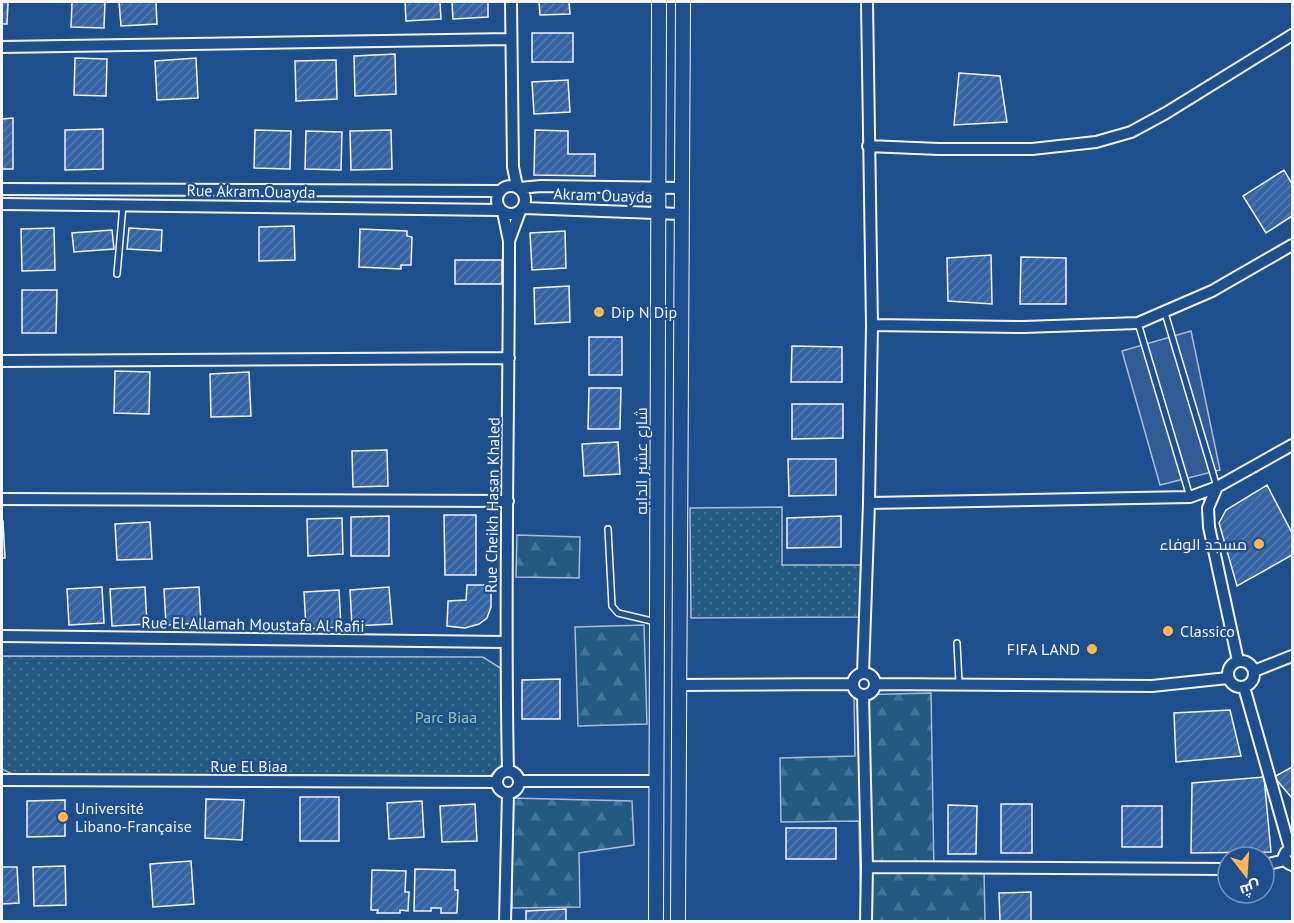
<svg xmlns="http://www.w3.org/2000/svg" width="1294" height="923" viewBox="0 0 1294 923" font-family="'PT Sans',Cairo,sans-serif">
<style>
.green{fill:url(#green-dots);stroke:#a8bbd7;stroke-width:1.5}
.forest{fill:url(#forest-firs);stroke:#a8bbd7;stroke-width:1.5}
.parking{fill:#305b95;stroke:#a8bbd7;stroke-width:1.5}
.building{fill:url(#building-hatch);stroke:#f2f6ff;stroke-width:1.5}
.lines{fill:none;stroke-linecap:round;stroke-linejoin:round}
.service-casing{stroke:#f2f6ff;stroke-width:8}
.minor-casing{stroke:#f2f6ff;stroke-width:14}
.tertiary-casing{stroke:#f2f6ff;stroke-width:16}
.service{stroke:#1f4e8c;stroke-width:5}
.minor{stroke:#1f4e8c;stroke-width:10}
.tertiary{stroke:#1f4e8c;stroke-width:14}
.poi-dot{fill:#ffb74d;stroke:#1f4e8c;stroke-width:2}
.labels{text-anchor:middle;stroke-width:4.5;stroke-linejoin:round;paint-order:stroke}
.street-label{font-size:16px;fill:#f2f6ff;stroke:#1f4e8c}
.poi-label{font-size:16px;fill:#f2f6ff;stroke:#1f4e8c;text-anchor:start}
.park-label{font-size:16px;fill:#97c8a6;stroke:#1f4e8c}
</style>
<defs>
<pattern id="green-dots" width="8" height="8" patternUnits="userSpaceOnUse" patternTransform="scale(1.5)"><rect width="8" height="8" fill="#245a82"/><path d="M2 2h.1M6 6h.1" fill="none" stroke="#447295" stroke-width="1.8" stroke-linecap="round"/></pattern>
<pattern id="forest-firs" width="22" height="20" patternUnits="userSpaceOnUse" patternTransform="scale(1.5)"><rect width="22" height="20" fill="#245a82"/><path d="M5 1l3.5 6h-7zM16 11l3.5 6h-7z" fill="#447295"/></pattern>
<pattern id="building-hatch" width="6" height="6" patternUnits="userSpaceOnUse" patternTransform="scale(1.5)"><rect width="6" height="6" fill="#3563a3"/><path d="M-1 1l2-2M0 6l6-6M5 7l2-2" fill="none" stroke="#537ab1"/></pattern>
</defs>
<rect width="100%" height="100%" fill="#1f4e8c"/>
<path class="green" d="M782,507V565H862V617L691,618L690,508Z
M2,656L483,657L505,671L509,758L490,776L12,774L2,769Z"/>
<path class="forest" d="M517,535L580,537L579,578L516,577Z
M644,625L647,724L578,726L575,627Z
M931,693L934,872L984,871L985,921H861L859,821L781,822L780,758L855,756L854,695Z
M511,798L632,801L634,845L579,853L580,907L512,908Z"/>
<path class="parking" d="M1191,331L1220,470L1160,485L1122,351Z"/>
<path class="building" d="M2,2H8L7,24H2Z
M72,2H105L104,28L71,27Z
M119,2H156L157,24L121,26Z
M405,2H440L441,19L406,21Z
M452,2H488V17L453,19Z
M539,2H569L570,14L540,15Z
M532,33H573V62H532Z
M395,54L396,94L355,96L354,56Z
M75,58L107,59L106,96L74,95Z
M196,58L198,98L157,100L155,61Z
M336,60L337,99L296,101L295,61Z
M959,73L1000,76L1007,122L954,125Z
M568,80L570,112L534,114L532,82Z
M13,118V169H2V119Z
M103,129V169L65,170V130Z
M255,130L291,131L290,169L254,168Z
M391,130L392,169L351,170L350,131Z
M535,130L568,131V154H595V176L534,175Z
M306,131L342,132L341,170L305,169Z
M1284,170L1292,184V216L1266,233L1243,196Z
M294,226L295,260L259,261V227Z
M54,228L55,270L22,271L21,229Z
M129,228L162,230L161,251L127,249Z
M360,229L407,231V236L412,237L411,265H401V269L359,267Z
M112,230L114,249L74,252L72,233Z
M565,231L566,268L532,270L530,233Z
M991,255L992,304L948,301L947,258Z
M1021,257L1066,258V304H1020Z
M455,260H502V284H455Z
M569,286L570,322L535,324L534,288Z
M22,290H57L56,333H22Z
M589,337H622V375H589Z
M792,346L842,347V382H791Z
M115,371L150,372L149,414L114,413Z
M249,372L251,416L211,417L210,374Z
M589,388H621L620,429H588Z
M792,404H843V438L792,439Z
M618,442L620,474L584,476L582,444Z
M387,450L388,486L353,487L352,451Z
M788,459H836V495L789,496Z
M1267,485L1292,533V555L1237,586L1219,523L1226,510Z
M444,515H476V575H445Z
M389,516V556H351V517Z
M841,516V547L787,548V518Z
M342,518L343,554L308,556L307,519Z
M2,521H3L5,558H2Z
M150,522L152,559L117,560L115,524Z
M467,585H491V607L487,618L479,624L465,628L447,626L448,601L466,600Z
M102,587L104,623L69,625L67,589Z
M145,587L147,624L112,626L110,589Z
M199,587L201,623L166,625L164,589Z
M389,587L392,624L352,626L350,590Z
M339,590L341,627L306,629L304,592Z
M560,679V719H522V680Z
M1230,710L1241,756L1176,762L1174,713Z
M1292,767V798L1274,777Z
M1264,777L1271,852L1191,853L1192,783Z
M300,797H339V841H300Z
M206,799L244,800L242,840L205,838Z
M65,800V836L27,837V801Z
M422,801L424,837L389,839L387,803Z
M475,804L477,841L442,842L440,806Z
M1001,804H1032V853H1001Z
M948,805L977,806L976,854H948Z
M1122,806H1162V847H1122Z
M786,828H836V859H786Z
M191,861L194,904L153,907L150,864Z
M65,866L66,905L34,906L33,867Z
M2,867H17L19,903L2,904Z
M415,869L455,870V890H458L457,913H441V908H431V911H414Z
M372,870L406,871L405,892H409L408,911L400,910V913H377L378,910H371Z
M1031,892V922H1000L999,893Z
M566,909V922H526V911Z"/>
<g class="lines">
<g class="service-casing">
<path id="service" d="M117,274L123,205
M1165,313L1217,487
M1138,323L1190,497
M608,529L612,606L618,613L656,622
M957,643L959,683"/>
</g>
<g class="minor-casing">
<path id="minor" d="M511,2L513,167L517,186
M2,47L511,39
M868,146L939,149H1032L1096,142L1131,132L1166,113L1292,35
M497 200a14 14 0 1 1 28 0a14 14 0 1 1-28 0Z
M520,188L541,186L682,188
M2,189L499,191
M2,204L501,210
M524,208L681,214
M503,212L509,241C509,417 504,594 508,770
M509,241L520,211
M872,325L1024,327L1138,323L1212,291L1292,245
M2,361L509,358
M1217,487L1208,508L1209,527L1238,661
M2,499L508,501
M869,503L1190,497L1217,487L1292,445
M2,636L505,642
M1228 674a13 13 0 1 1 26 0a13 13 0 1 1-26 0Z
M1254,671L1292,656
M853 684a11 11 0 1 1 22 0a11 11 0 1 1-22 0Z
M863,673L869,503L872,325L867,2
M875,684L1152,686L1228,678
M679,685L852,684
M1244,687L1290,849
M863,695L867,867L866,922
M497 782a11 11 0 1 1 22 0a11 11 0 1 1-22 0Z
M2,780L497,782
M519,781H657
M1292,849L1286,852L1284,856L1288,863L1292,865
M1264,865L1285,860
M867,867L1228,869
M505,922L508,793"/>
</g>
<g class="tertiary-casing">
<path id="tertiary" d="M656,922L659,2
M678,922L683,2"/>
</g>
<use href="#service" class="service"/>
<use href="#minor" class="minor"/>
<use href="#tertiary" class="tertiary"/>
</g>
<g class="poi-dot">
<circle cx="599" cy="312" r="6"/>
<circle cx="1259" cy="544" r="6"/>
<circle cx="1168" cy="631" r="6"/>
<circle cx="1092" cy="649" r="6"/>
<circle cx="63" cy="817" r="6"/>
</g>
<g class="labels">
<g class="street-label">
<text transform="translate(251 191) rotate(1)" y="6">Rue Akram Ouayda</text>
<text transform="translate(603 195) rotate(2)" y="6">Akram Ouayda</text>
<text transform="translate(641 461) rotate(-90)" y="6">شارع عشير الدايه</text>
<text transform="translate(492 505) rotate(-89)" y="6">Rue Cheikh Hasan Khaled</text>
<text transform="translate(253 624) rotate(1)" y="6">Rue El Allamah Moustafa Al Rafii</text>
<text x="249" y="772">Rue El Biaa</text>
</g>
<g class="poi-label">
<text x="611" y="318">Dip N Dip</text>
<text x="1247" y="550" text-anchor="end">مسجد الوفاء</text>
<text x="1180" y="637">Classico</text>
<text x="1080" y="655" text-anchor="end">FIFA LAND</text>
<text x="75" y="814">Université<tspan x="75" dy="18">Libano-Française</tspan></text>
</g>
<g class="park-label">
<text x="446" y="723">Parc Biaa</text>
</g>
</g>
<rect width="1294" height="923" fill="none" stroke="#f2f6ff" stroke-width="6"/>
<g transform="translate(1246 875) rotate(163)"><circle r="28" fill="#1f4e8c" stroke="#7391ba" stroke-width="1.5"/>
<path d="M0-4.5L10 22L0 15L-10 22Z" fill="#ffb74d"/>
<text y="-9" font-size="16" font-weight="bold" text-anchor="middle" fill="#f2f6ff">ش</text>
</g>
</svg>
